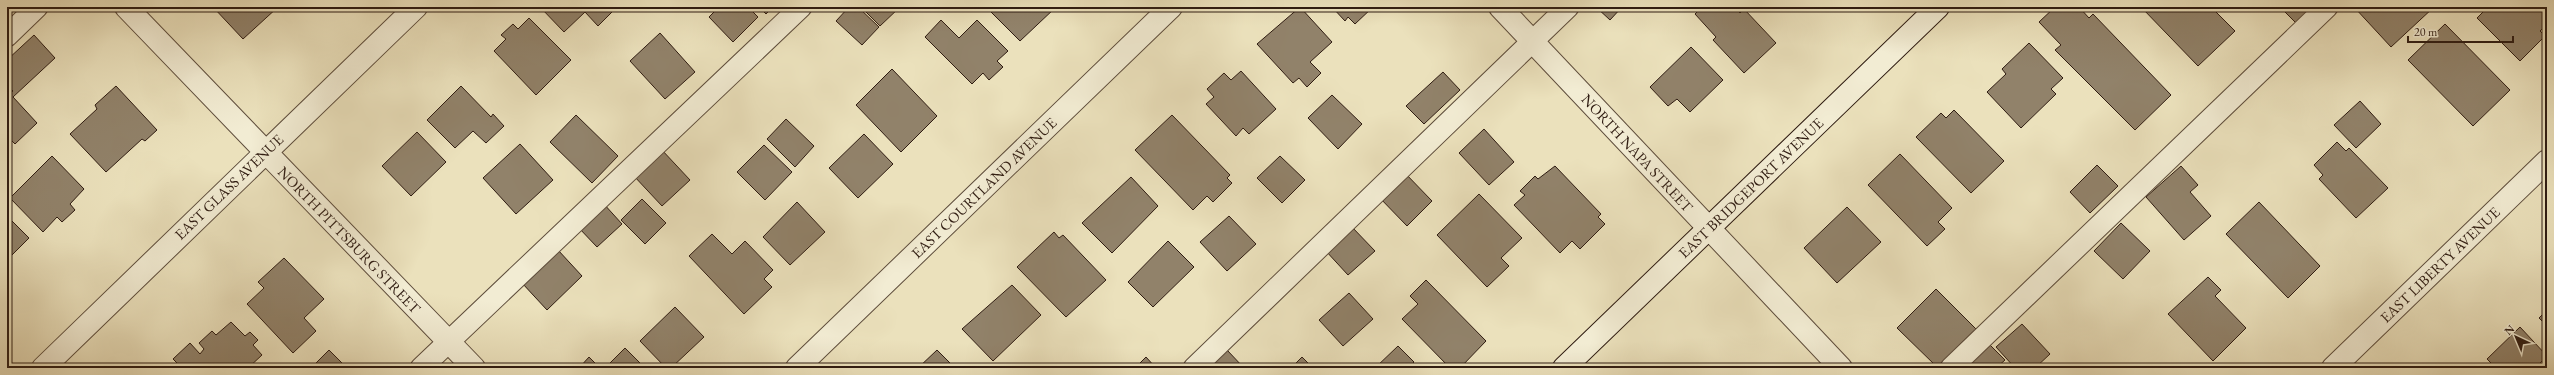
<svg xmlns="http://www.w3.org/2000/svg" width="2554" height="375" viewBox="0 0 2554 375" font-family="'EB Garamond',serif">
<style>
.building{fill:#91826a;stroke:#2f1c12}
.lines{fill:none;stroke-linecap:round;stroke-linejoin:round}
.lane-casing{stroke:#5e4d3c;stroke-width:23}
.street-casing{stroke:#5e4d3c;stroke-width:24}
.secondary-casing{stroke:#2f1c12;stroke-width:24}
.lane{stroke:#f2ecd3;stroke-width:21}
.street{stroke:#f2ecd3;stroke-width:22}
.secondary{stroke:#f2ecd3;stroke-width:22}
.labels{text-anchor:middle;stroke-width:3.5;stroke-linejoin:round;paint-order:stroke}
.street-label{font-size:15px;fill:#2f1c12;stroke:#f2ecd3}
</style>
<rect width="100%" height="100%" fill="#ebe1bc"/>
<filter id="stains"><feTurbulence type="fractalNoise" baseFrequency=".005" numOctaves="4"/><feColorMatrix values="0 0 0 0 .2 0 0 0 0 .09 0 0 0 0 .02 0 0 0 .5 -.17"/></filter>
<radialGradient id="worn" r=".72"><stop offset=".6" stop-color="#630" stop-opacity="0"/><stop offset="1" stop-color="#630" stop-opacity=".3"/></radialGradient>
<path class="building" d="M213,7H278L243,39Z
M540,7H609L613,11L598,26L585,12L564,32Z
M719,7H748L758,17L733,42L709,17Z
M759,7H773L766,14Z
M849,7H858L879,27L862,45L836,21Z
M861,7H900L880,26Z
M986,7H1054L1055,8L1020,41Z
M1300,7L1332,42L1310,62L1321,73L1307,87L1299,78L1293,83L1257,44Z
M1332,7H1373L1355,24L1348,17L1345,21Z
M1596,7H1622L1610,20Z
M1702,7H1734L1740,13L1744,9L1776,43L1744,73L1713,40L1716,37L1695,14Z
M2055,7H2079L2089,18L2093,14L2171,95L2135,130L2055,50L2061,45L2039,22Z
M2141,7H2211L2235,31L2198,66Z
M2280,7H2312L2296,23Z
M2354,7H2434L2391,47Z
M2488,7H2547V24L2540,31L2545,36L2520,61L2477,18Z
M529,18L571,60L536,95L494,51L506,39L501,35L513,24L518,29Z
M941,20L959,38L977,20L1008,51L997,61L1003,67L989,80L983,73L972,84L925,37Z
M2445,24L2510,90L2473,126L2408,60Z
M660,33L695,72L665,99L630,61Z
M34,35L55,58L13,97L37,123L15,144L7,136V96L13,91L7,85V60Z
M2029,43L2063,78L2051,89L2056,94L2021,128L1987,92L2006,74L2002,69Z
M1691,47L1723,80L1690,112L1677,99L1668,106L1650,87Z
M892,69L937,116L901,152L856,105Z
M1241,71L1276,109L1249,134L1243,128L1236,136L1206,104L1214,97L1207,89L1224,73L1231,80Z
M1443,72L1460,90L1424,124L1406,106Z
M116,86L157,130L145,141L142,139L106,172L70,134L97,109L95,105Z
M461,86L491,117L493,114L504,126L486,143L473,131L455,148L427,120Z
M1332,95L1362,124L1338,149L1308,118Z
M2360,101L2381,124L2356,148L2334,125Z
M1954,110L2004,161L1971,193L1916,137L1941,113L1946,118Z
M576,115L618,156L592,183L550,142Z
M1172,115L1230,175L1227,178L1232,183L1213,202L1207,196L1193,210L1135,150Z
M786,119L814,146L795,167L767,139Z
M1484,129L1514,162L1489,185L1459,153Z
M417,132L446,162L411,196L382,166Z
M864,134L893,164L858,198L829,168Z
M2337,142L2346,151L2349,148L2388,188L2356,218L2319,179L2323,175L2314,165Z
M520,144L553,180L516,214L483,178Z
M764,145L792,172L765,200L737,172Z
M661,149L690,180L662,206L633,175Z
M1900,154L1952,208L1938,222L1945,229L1927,246L1868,185Z
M52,156L84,189L70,204L75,210L62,222L57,217L43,232L10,198Z
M1280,156L1305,180L1282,203L1257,178Z
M2097,165L2118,186L2090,213L2070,192Z
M1555,166L1601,214L1598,217L1605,224L1580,249L1572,241L1560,253L1514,205L1525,195L1520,191L1535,176L1538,179Z
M2181,166L2198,185L2190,192L2211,216L2184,240L2146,197Z
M1403,171L1432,201L1407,226L1377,195Z
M1131,177L1158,206L1112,253L1082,223Z
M1479,194L1522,238L1501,258L1509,266L1487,287L1437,235Z
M642,199L666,223L645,244L621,220Z
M797,202L825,232L790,265L763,237Z
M2259,202L2320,266L2288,298L2226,234Z
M603,203L622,224L597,247L578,227Z
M1847,207L1881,242L1837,283L1804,248Z
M7,216L29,238L7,260Z
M1229,216L1256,244L1227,271L1200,242Z
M2121,223L2150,251L2123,279L2094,251Z
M1351,226L1375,251L1348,275L1325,250Z
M1054,232L1059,238L1063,235L1106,280L1066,317L1017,267Z
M712,234L732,254L745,241L773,270L764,279L772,287L744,314L689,256Z
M1168,241L1194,267L1153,307L1128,282Z
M558,250L582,276L547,310L522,283Z
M284,258L324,299L304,318L316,331L293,353L247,304L264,288L258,282Z
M2208,277L2221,290L2215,296L2246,328L2213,361L2168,314Z
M1426,280L1486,341L1460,368H1450L1402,319L1418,304L1410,296Z
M1012,285L1041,315L993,361L962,329Z
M1936,289L1976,329L1937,367L1897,328Z
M1349,293L1373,319L1343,346L1319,320Z
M675,307L704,337L671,368H666L640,341Z
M2547,310V326L2539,318Z
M231,322L245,336L250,332L258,340L253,345L262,355L248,368H182L173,359L190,343L200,354L204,349L199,343L212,331L216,335Z
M2022,324L2050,354L2035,368H2015L1996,347Z
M2520,327L2547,356L2535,368H2496L2487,359Z
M1989,344L2005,360L1996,368H1963Z
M1398,346L1414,362L1408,368H1375Z
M625,348L645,368H605Z
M329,350L347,368H311Z
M937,350L955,368H918Z
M1227,350L1244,368H1208Z
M589,357L600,368H579Z
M1146,357L1156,368H1135Z
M1302,357L1313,368H1291Z"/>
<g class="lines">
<g class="lane-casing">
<path id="lane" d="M7,36L37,7
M421,368L801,7
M1194,368L1568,7
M1951,368L2327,7"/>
</g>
<g class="street-casing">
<path id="street" d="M126,7L474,368
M1500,7L1841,368
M43,368L416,7
M797,368L1171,7
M2333,368L2547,161"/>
</g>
<g class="secondary-casing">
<path id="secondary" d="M1564,368L1938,7"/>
</g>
<use href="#lane" class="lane"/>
<use href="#street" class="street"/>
<use href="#secondary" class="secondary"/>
</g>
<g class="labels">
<g class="street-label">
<text transform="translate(1637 153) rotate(47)" y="5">NORTH NAPA STREET</text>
<text transform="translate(229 187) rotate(-44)" y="5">EAST GLASS AVENUE</text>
<text transform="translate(984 188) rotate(-44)" y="5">EAST COURTLAND AVENUE</text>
<text transform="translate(1751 188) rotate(-44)" y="5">EAST BRIDGEPORT AVENUE</text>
<text transform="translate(349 240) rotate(46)" y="5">NORTH PITTSBURG STREET</text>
<text transform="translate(2440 265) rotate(-44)" y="5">EAST LIBERTY AVENUE</text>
</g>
</g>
<rect width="2554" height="375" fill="none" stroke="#ebe1bc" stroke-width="24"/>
<rect x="8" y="8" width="2538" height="359" fill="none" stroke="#2f1c12" stroke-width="2"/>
<rect x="12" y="12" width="2530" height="351" fill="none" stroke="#2f1c12"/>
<g transform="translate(2516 337) rotate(316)" stroke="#f2ecd3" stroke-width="3" paint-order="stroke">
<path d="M0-3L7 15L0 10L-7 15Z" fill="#2f1c12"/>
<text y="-6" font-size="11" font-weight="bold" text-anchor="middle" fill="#2f1c12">N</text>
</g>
<path d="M2408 36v6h105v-6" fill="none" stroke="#2f1c12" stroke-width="2"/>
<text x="2414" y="36" font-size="12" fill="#2f1c12" stroke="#f2ecd3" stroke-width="3" paint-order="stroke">20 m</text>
<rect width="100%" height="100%" filter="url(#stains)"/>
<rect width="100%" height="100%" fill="url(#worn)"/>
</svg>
